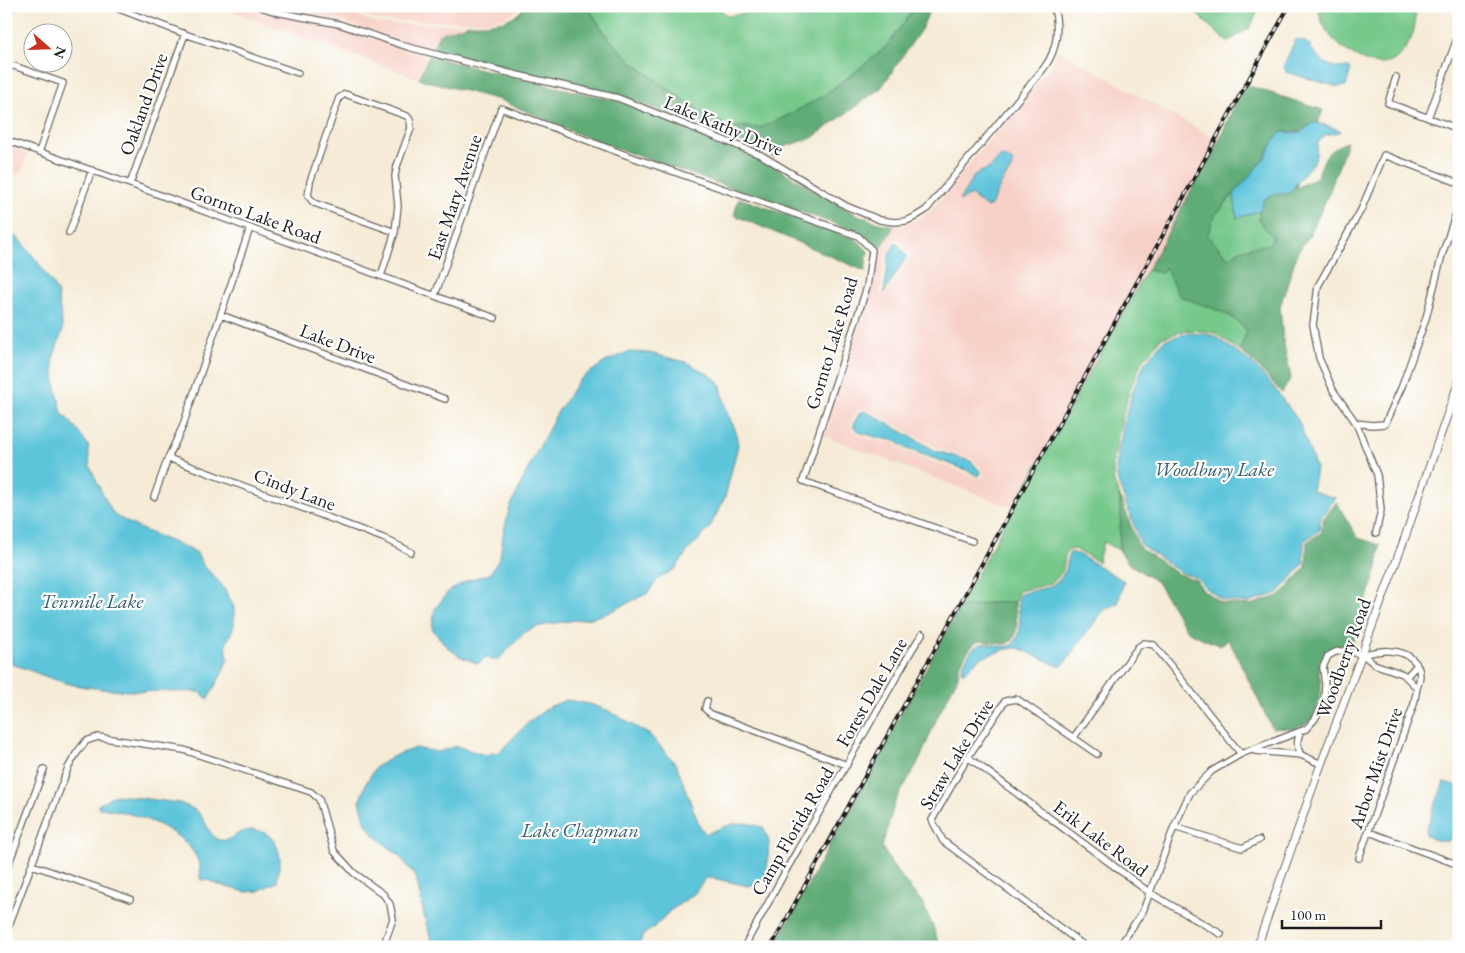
<svg xmlns="http://www.w3.org/2000/svg" width="1465" height="953" viewBox="0 0 1465 953" font-family="'EB Garamond',serif">
<style>
.built{fill:#f7d1c8;fill-rule:evenodd}
.green{fill:#76c88b;stroke:#497254}
.forest{fill:#60ac77;stroke:#3e644a}
.water{fill:#5dc4da;stroke:#3c707b}
.lines{fill:none;stroke-linecap:round;stroke-linejoin:round}
.minor-casing{stroke:#68645d;stroke-width:8}
.tertiary-casing{stroke:#68645d;stroke-width:9}
.minor{stroke:#fff;stroke-width:5.5}
.tertiary{stroke:#fff;stroke-width:7}
.rail-casing{stroke:#1c1c1c;stroke-width:4}
.rail{stroke:#fff;stroke-width:2;stroke-dasharray:5.5;stroke-linecap:butt}
.labels{text-anchor:middle;stroke-width:4.5;stroke-linejoin:round;paint-order:stroke}
.street-label{font-size:19px;fill:#1c1c1c;stroke:#fff}
.water-label{font-size:20px;font-style:italic;fill:#365f68;stroke:#fff}
</style>
<rect width="100%" height="100%" fill="#fff"/>
<filter id="ink" filterUnits="userSpaceOnUse"><feTurbulence type="fractalNoise" baseFrequency=".02" numOctaves="2"/><feDisplacementMap in="SourceGraphic" scale="10" xChannelSelector="R" yChannelSelector="G"/><feConvolveMatrix kernelMatrix="1 2 1 2 8 2 1 2 1" color-interpolation-filters="sRGB"/></filter>
<filter id="wash" filterUnits="userSpaceOnUse"><feTurbulence type="fractalNoise" baseFrequency=".0096" numOctaves="4" result="noise"/><feDisplacementMap in="SourceGraphic" scale="20" xChannelSelector="R" yChannelSelector="G"/><feGaussianBlur stdDeviation="1.12" result="paint"/><feColorMatrix in="noise" values="0 0 0 0 0 0 0 0 0 0 0 0 0 0 0 0 0 1.4 0 .05"/><feComposite in="paint" operator="in"/></filter>
<g filter="url(#wash)">
<rect width="100%" height="100%" fill="#f5ebd6"/>
<path class="built" d="M6,6H19L6,40Z
M217,6H249L275,15L338,27L396,47L429,56L419,79Z
M269,6H331L373,22L385,24H469L439,34L432,50L398,41L339,20Z
M339,6H520L515,12L503,18L486,21H385L374,19Z
M1058,50L1219,141L1013,508L822,435L871,288L874,260L893,226L915,221L929,212L1047,71L1053,62ZM896,239L898,240L910,255V258L893,285L884,295L880,292L886,254L894,241ZM861,409L875,413L937,448L973,459L983,470L984,475L983,477L977,478L963,472L926,459L905,451L894,443L878,441L859,435L852,429L851,422L858,410Z
M6,145L28,153L21,175L6,169Z"/>
<path class="green" d="M587,6H718L726,15L728,16L745,13L757,6H911L910,14L887,46L858,70L820,98L787,116L760,128L728,126L690,105L632,62L607,36Z
M1188,6H1260L1250,28L1227,42Z
M1317,6H1415C1417,21 1414,39 1404,50C1401,53 1397,59 1393,61C1372,73 1335,47 1325,28C1321,22 1320,13 1317,6Z
M1234,194L1237,218L1260,211L1259,217L1273,238L1270,244C1255,248 1240,246 1230,258L1227,257L1207,235L1215,215Z
M1164,266L1212,308L1230,316L1248,330L1240,351L1213,332L1187,330L1161,338L1141,363L1129,392L1122,417L1116,446L1113,470L1114,482L1119,494L1121,515L1119,550L1103,542L1098,562L1075,549L1068,550C1063,557 1065,565 1061,573C1053,588 1031,586 1018,592L1015,602L988,603L959,608L1013,508L1147,270L1162,273Z"/>
<path class="forest" d="M525,6H587L607,36L632,62L690,105L728,126L760,128L787,116L820,98L858,70L887,46L910,14L911,6H931L922,28L881,88L812,138L774,150L775,158L748,145L619,95L432,50L439,34L469,24H486L504,21L518,14Z
M429,56L520,79L587,94L617,101L760,158L853,213L879,223L894,226L874,260L875,248L859,232L627,152L560,127L552,122L500,100L419,79Z
M1243,84L1323,110L1318,123C1304,123 1306,135 1286,131L1276,138L1264,159L1215,215L1207,235L1227,257L1230,258C1241,245 1254,248 1270,244L1273,238C1270,232 1263,229 1260,222C1258,219 1259,214 1260,210C1264,192 1275,195 1289,193L1298,181L1296,188L1317,177C1325,157 1326,150 1347,142L1329,193L1310,235L1298,251L1280,307L1283,340L1291,378L1282,393L1254,362L1240,351L1247,330L1230,316L1212,308L1179,296L1165,267L1162,273L1147,270L1219,141Z
M739,198L856,239L868,251L865,271L734,215Z
M1119,494L1139,547L1178,574L1196,580L1203,590L1221,603L1250,605L1281,595L1306,567L1307,542L1322,532L1323,519L1337,502L1345,517L1358,538L1380,545L1377,569L1350,649L1337,648L1324,654C1323,658 1320,662 1319,665C1318,672 1321,679 1321,686C1321,700 1314,727 1297,727L1296,729L1272,728L1229,640L1220,645L1206,640L1187,631L1157,582L1129,564L1119,550L1121,515Z
M1015,602L1017,626L1015,635L1013,640L1005,644L979,641L974,644L966,654L959,666L958,677L937,718L920,759L895,802L882,847L897,872L922,902L933,926L940,947H774L959,608L988,603Z"/>
<path class="water" d="M1296,39C1312,42 1310,49 1320,59C1323,62 1330,66 1335,67C1340,69 1345,66 1351,69L1346,86L1337,87L1286,72L1284,65Z
M1313,123H1318L1340,130L1339,132L1325,135L1318,143L1315,160L1289,193C1274,195 1264,192 1260,211L1237,218L1234,194L1264,159L1276,138L1281,132L1294,133L1301,132Z
M1001,156L1011,160L1013,162L1011,169L1001,184L991,206L986,207L971,195L960,201V199L974,176L980,172L990,168Z
M6,235L17,237L38,262L57,291L63,330L53,358L55,383L62,413L76,428L88,445L90,466L102,493L114,515L141,529L196,552L203,565L222,585L234,607V626L226,644L228,659L221,675L208,699L200,692C158,691 115,693 74,685C54,681 31,670 12,664L6,649Z
M896,242L907,256L884,293L889,254Z
M1188,333L1213,335L1252,363L1272,385L1298,420L1316,468L1312,491L1336,498L1320,518V530L1304,541L1303,565L1278,593L1248,603L1222,600L1205,587L1197,578L1180,572L1141,545L1118,482L1116,470L1119,447L1125,418L1132,393L1144,364L1164,340Z
M628,352L649,353L686,362L710,375L720,383L727,413L735,429L738,445L725,497L709,529L688,551L676,568L658,579L648,593L608,613L591,618L562,622L536,627L525,632L499,659L493,660L485,657L479,664L459,656L447,647L433,630L432,628L435,609L448,592L468,580L490,574L500,557L503,535L509,510L527,471L557,413L579,380L605,362Z
M860,412H865L873,415L936,451L971,461L980,471L981,474L978,476L964,469L907,449L896,441L879,438L859,432L854,427V423Z
M1070,552L1078,554L1124,581L1118,603L1106,609L1099,615L1092,626L1082,639L1065,663L1062,666H1059L1018,648L1007,649L980,658L963,673L961,671C963,663 972,645 982,644C994,642 1010,654 1017,638C1024,625 1016,609 1019,595C1033,588 1054,591 1063,575C1067,568 1066,559 1070,552Z
M566,700L590,704L607,710L650,735L676,764L700,827L706,834C730,825 737,818 764,828L769,842L768,855L767,875L762,883L748,886L712,878H706L694,894L671,910L654,927L643,935L639,945C627,947 612,948 599,947C590,946 586,941 577,947H436L433,945L425,920L416,877L398,854L376,837L366,824L360,801L366,783L376,767L394,756L415,748L438,752L456,746L485,755L499,752L530,721L549,707Z
M1444,782L1459,786V820L1451,838L1449,841C1441,842 1433,840 1426,836L1425,832Z
M117,795L179,803C185,805 192,808 197,811C205,818 209,835 217,839C227,844 234,835 242,832C263,825 278,838 280,859C280,866 277,874 277,882L258,891L246,892L219,885L209,880L204,881L200,879C206,835 134,811 99,808L97,806L110,797Z"/>
</g>
<g filter="url(#ink)">
<g class="lines">
<g class="minor-casing">
<path id="minor" d="M111,6L185,34L298,73
M258,6L276,12L339,24L408,47L517,75L618,98L761,155L846,206L880,220L894,222L906,221L913,218L926,210L1044,68C1058,49 1059,29 1054,6
M6,66H14L63,83L39,152
M1396,77L1388,103L1459,129
M1428,118L1459,33
M6,140L130,184L495,318
M130,184L185,34
M69,233L92,170
M381,276L395,232L398,206L395,176L397,166L411,128L410,120L407,116L345,94L339,98L310,182L308,196L314,203L395,232
M435,295L501,108L626,155L858,236L872,250L867,287L803,481L972,541
M221,315L445,399
M1356,423L1372,425L1385,424L1402,386L1426,318L1442,255L1459,204
M168,458L383,538L411,552
M154,497L168,458L182,428L250,228
M1376,533L1381,510L1377,475L1356,423L1333,390L1319,358L1313,325L1318,286L1361,210L1384,155L1459,183
M1406,677L1417,665
M707,701L705,709L711,714L847,765
M1300,732C1297,741 1296,746 1301,755
M1074,737L1138,647L1144,643L1154,645L1241,754
M1255,751L1301,755L1321,764
M968,757L1150,893L1221,934
M1174,827L1242,848L1259,840
M1369,832L1459,865
M1359,858L1414,704L1417,688
M32,865L130,899
M6,871L44,769
M6,933L68,768L76,754L86,741L98,737L184,750L311,792L319,799L334,851L354,873L383,894L390,904L393,919L383,947
M744,947L785,872L913,648L922,634
M1072,947L1076,940
M1086,947L943,841L932,820L968,757L1005,701L1017,699L1097,754
M1119,947L1143,911L1174,827L1190,793L1212,771L1241,754L1306,729L1315,719L1324,702L1325,685L1323,667L1328,656C1331,654 1335,652 1339,651C1346,650 1355,654 1363,654C1372,653 1381,650 1390,651C1412,652 1426,667 1417,688L1403,674L1374,664L1362,654"/>
</g>
<g class="tertiary-casing">
<path id="tertiary" d="M1257,947L1317,775L1403,543L1459,381"/>
</g>
<use href="#minor" class="minor"/>
<use href="#tertiary" class="tertiary"/>
<g class="rail-casing">
<path id="rail" d="M771,947L1289,6"/>
</g>
<use href="#rail" class="rail"/>
</g>
</g>
<g class="labels">
<g class="street-label">
<text transform="translate(143 104) rotate(-70)" y="7">Oakland Drive</text>
<text transform="translate(724 125) rotate(23)" y="7">Lake Kathy Drive</text>
<text transform="translate(454 197) rotate(-71)" y="7">East Mary Avenue</text>
<text transform="translate(256 214) rotate(20)" y="7">Gornto Lake Road</text>
<text transform="translate(338 343) rotate(21)" y="7">Lake Drive</text>
<text transform="translate(831 343) rotate(-73)" y="7">Gornto Lake Road</text>
<text transform="translate(295 489) rotate(21)" y="7">Cindy Lane</text>
<text transform="translate(1343 658) rotate(-70)" y="7">Woodberry Road</text>
<text transform="translate(871 692) rotate(-60)" y="7">Forest Dale Lane</text>
<text transform="translate(956 754) rotate(-59)" y="7">Straw Lake Drive</text>
<text transform="translate(1375 768) rotate(-71)" y="7">Arbor Mist Drive</text>
<text transform="translate(792 831) rotate(-60)" y="7">Camp Florida Road</text>
<text transform="translate(1101 838) rotate(37)" y="7">Erik Lake Road</text>
</g>
<g class="water-label">
<text x="1214" y="476">Woodbury Lake</text>
<text x="92" y="608">Tenmile Lake</text>
<text x="580" y="837">Lake Chapman</text>
</g>
</g>
<rect width="1465" height="953" fill="none" stroke="#fff" stroke-width="25"/>
<g transform="translate(48 48) rotate(110)"><circle r="24" fill="#ffffff" stroke="#a4a4a4"/>
<path d="M0-4L9 19L0 12L-9 19Z" fill="#c8321e"/>
<text y="-8" font-size="14" font-weight="bold" text-anchor="middle" fill="#1c1c1c">N</text>
</g>
<path d="M1282 920v8h99v-8" fill="none" stroke="#1c1c1c" stroke-width="2.5"/>
<text x="1290" y="920" font-size="15" fill="#1c1c1c" stroke="#ffffff" stroke-width="4" paint-order="stroke">100 m</text>
</svg>
